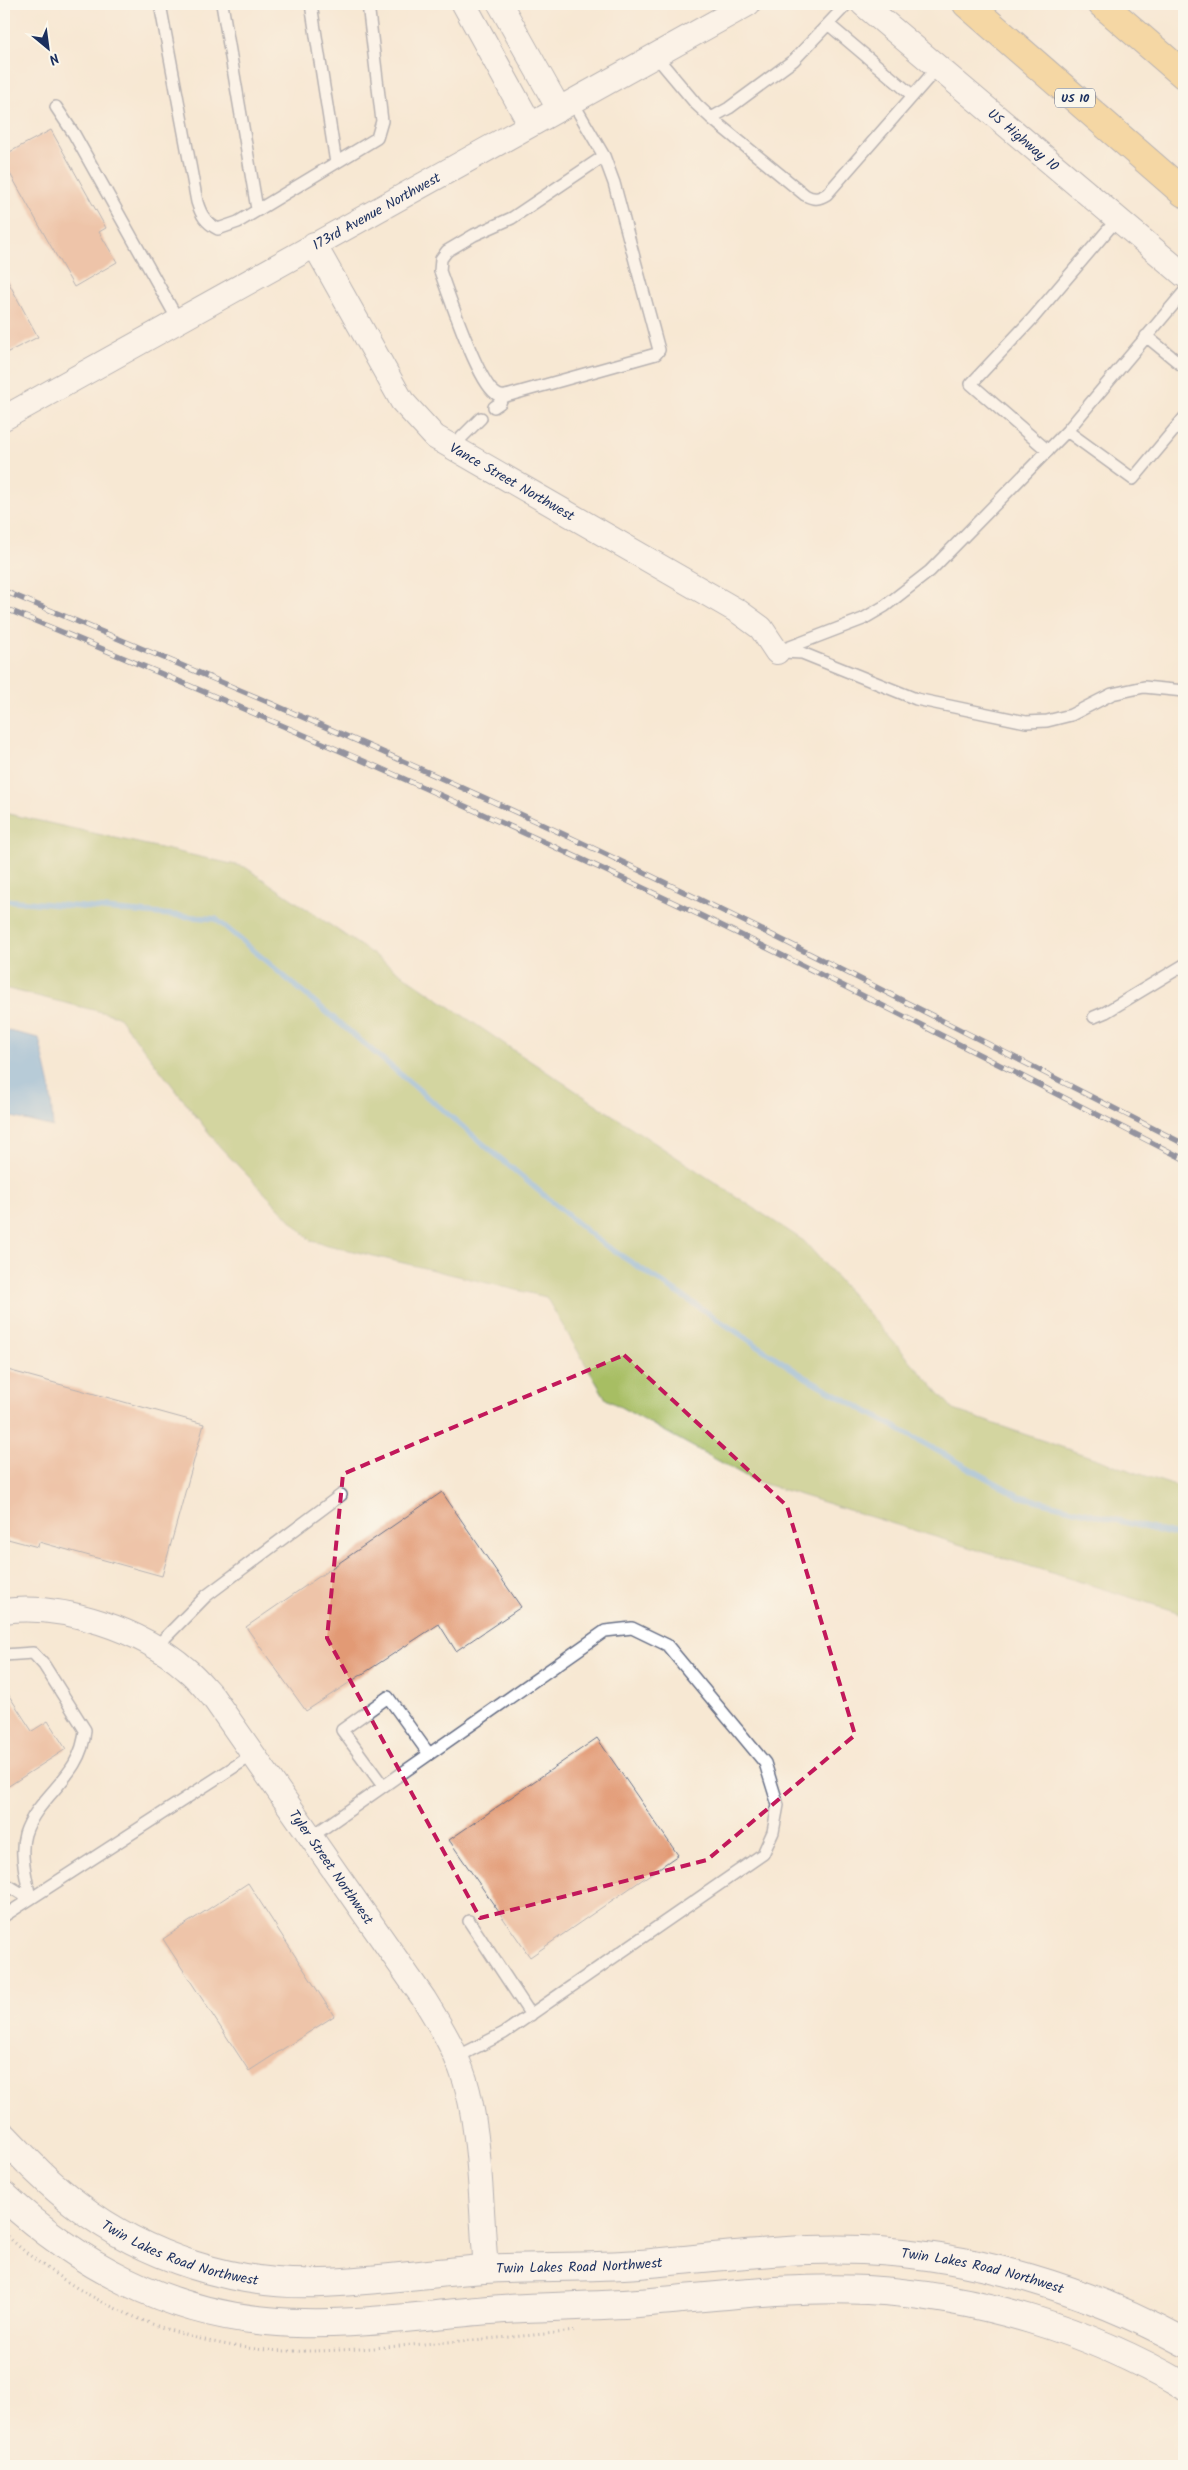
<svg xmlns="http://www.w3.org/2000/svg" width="1188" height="2470" viewBox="0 0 1188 2470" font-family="Kalam,sans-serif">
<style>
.green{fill:#a7be63;stroke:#617660}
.water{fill:#69a8db;stroke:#426c9c}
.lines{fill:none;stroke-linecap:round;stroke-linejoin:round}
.stream{stroke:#69a8db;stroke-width:5.5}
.building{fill:#e29a74}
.service-casing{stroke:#687087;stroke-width:14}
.minor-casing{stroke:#687087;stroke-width:26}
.tertiary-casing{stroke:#687087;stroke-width:30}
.trunk-casing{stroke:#687087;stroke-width:30}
.path{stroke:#687087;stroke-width:3;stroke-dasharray:1 4;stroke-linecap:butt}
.service{stroke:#fff;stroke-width:11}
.minor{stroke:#fff;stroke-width:24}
.tertiary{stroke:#fff;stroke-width:28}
.trunk{stroke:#f2c36a;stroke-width:28}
.rail-casing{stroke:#1b2f5e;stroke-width:5.5}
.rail{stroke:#fbf7ec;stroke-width:4;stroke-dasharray:11;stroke-linecap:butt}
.marked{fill:none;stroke:#c2185b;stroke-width:4;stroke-dasharray:10 6;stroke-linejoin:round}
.labels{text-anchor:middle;stroke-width:4.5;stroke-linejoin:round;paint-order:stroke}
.shield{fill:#fbf7ec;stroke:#5e6b89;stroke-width:1}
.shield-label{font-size:12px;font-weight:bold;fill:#1b2f5e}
.street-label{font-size:14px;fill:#1b2f5e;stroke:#fbf7ec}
</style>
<rect width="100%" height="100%" fill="#fbf7ec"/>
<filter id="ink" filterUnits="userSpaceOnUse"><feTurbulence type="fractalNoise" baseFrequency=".02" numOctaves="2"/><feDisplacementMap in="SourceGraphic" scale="10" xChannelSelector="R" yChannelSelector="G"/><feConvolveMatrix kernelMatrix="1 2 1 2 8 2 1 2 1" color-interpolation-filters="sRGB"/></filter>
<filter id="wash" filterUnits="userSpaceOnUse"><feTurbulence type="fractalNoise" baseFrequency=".0096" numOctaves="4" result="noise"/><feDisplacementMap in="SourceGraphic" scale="20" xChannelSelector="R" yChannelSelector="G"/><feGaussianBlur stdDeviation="1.12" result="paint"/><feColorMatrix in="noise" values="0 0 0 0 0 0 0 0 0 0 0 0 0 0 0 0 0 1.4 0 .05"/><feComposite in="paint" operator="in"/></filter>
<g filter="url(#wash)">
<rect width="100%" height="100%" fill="#f7e8d3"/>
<path class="green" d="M4,813L245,867L509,1047L804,1241L954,1410L1184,1489V1614L755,1481L606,1399L546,1297L311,1241L220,1147L118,1016L4,988Z"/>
<path class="water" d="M4,1030L39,1038L50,1086L53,1127L4,1115Z"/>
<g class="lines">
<path class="stream" d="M4,900L216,919L596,1239L805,1377L1019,1496L1184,1537"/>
</g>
<g id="blocks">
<path class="building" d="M51,130L106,228L99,232L117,262L74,287L4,163V155Z
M4,274L38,337L4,354Z
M4,1369L204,1424L162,1576L39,1542L38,1547L4,1538Z
M442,1492L521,1607L456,1651L439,1624L306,1711L246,1627Z
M4,1688L32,1731L48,1721L66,1749L4,1789Z
M597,1738L678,1855L530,1957L449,1840Z
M248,1883L334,2016L249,2071L163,1939Z"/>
</g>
</g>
<g filter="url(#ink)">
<use href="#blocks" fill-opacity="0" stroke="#687087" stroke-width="1"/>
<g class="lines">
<g class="service-casing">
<path id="service" d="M160,4L197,202C201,215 206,223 218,229L238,222L377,138L382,121L368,4
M222,4L257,209
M311,4L336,163
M828,24L912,95
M654,54L696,104L711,118L729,108L794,60L847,4
M572,101L604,156L614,183L659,350L656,354L513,394C506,396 501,398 495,393C477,380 449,295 440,271L441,259L447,251L474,235L512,218L604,156
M56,107L74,134L178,320
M711,118L805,195C814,200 819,199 827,194L938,67
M1146,336L1184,367
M494,407L500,403L502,397
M1067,431L1133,479L1184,418
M454,450L462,437L481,418
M1048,451L971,384L1033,318L1118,218
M777,652L863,619L885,606L930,571L1067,431L1184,292
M783,652L802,653L916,699L1026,722L1047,721L1071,715L1112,694L1144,687L1184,691
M1094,1017L1106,1012L1184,965
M155,1648L206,1596L341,1495
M4,1655L33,1653L44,1665L85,1730C82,1777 38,1794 25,1834C19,1854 27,1879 30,1899
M383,1786L342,1730L388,1697L429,1754
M311,1837L605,1631L632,1628L667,1645L765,1763L778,1805L773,1832L763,1854L504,2033L457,2057
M4,1883L30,1899
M4,1916L254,1754
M469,1921L531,2015"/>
</g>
<g class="minor-casing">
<g id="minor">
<path d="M464,4L530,124"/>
<path d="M500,4L559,109"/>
<path id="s1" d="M863,4L1184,275"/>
<path id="s2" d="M314,244L402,401L435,437L739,612L761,628L777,652"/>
<path id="s3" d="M4,418L748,4"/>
<path id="s4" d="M4,1611C62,1603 142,1630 186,1669C196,1677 204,1687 213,1697L424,1999C442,2028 460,2058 468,2091C481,2145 481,2213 486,2269"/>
</g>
</g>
<g class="tertiary-casing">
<g id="tertiary">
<path id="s5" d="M4,2137C27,2161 50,2185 77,2205C145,2257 236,2287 322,2283C376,2281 429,2273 483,2269C535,2266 587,2268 639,2264C713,2258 788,2247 863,2250C974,2255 1087,2289 1184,2342"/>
<path d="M4,2196C77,2264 166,2312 267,2321C337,2328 408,2317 478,2311C531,2306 585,2307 638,2303C714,2297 791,2286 867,2290C978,2296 1088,2330 1184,2386"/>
</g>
</g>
<g class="trunk-casing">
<path id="trunk" d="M967,4L1184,193
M1102,4L1184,75"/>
</g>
<path class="path" d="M4,2233C77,2302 184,2348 285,2351C335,2352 386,2347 436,2343C482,2339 529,2336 575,2331"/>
<use href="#service" class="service"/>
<use href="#minor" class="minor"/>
<use href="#tertiary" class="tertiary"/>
<use href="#trunk" class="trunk"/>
<g class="rail-casing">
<path id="rail" d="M4,591C192,669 379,748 563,834C772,932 978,1039 1184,1144
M4,608C232,702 458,800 681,906C850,987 1017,1074 1184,1159"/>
</g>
<use href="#rail" class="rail"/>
</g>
</g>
<path d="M0 0H1188V2470H0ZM624,1355L787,1506L855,1735L707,1860L480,1918L327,1638L343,1474Z" fill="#f7e8d3" fill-opacity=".55" fill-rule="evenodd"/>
<path class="marked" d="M624,1355L787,1506L855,1735L707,1860L480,1918L327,1638L343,1474Z"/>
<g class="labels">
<rect class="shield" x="1055" y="88.5" width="40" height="19" rx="4"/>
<g class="shield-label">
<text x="1075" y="102">US 10</text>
</g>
<g class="street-label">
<text dy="5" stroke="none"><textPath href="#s1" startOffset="210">US Highway 10</textPath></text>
<text dy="5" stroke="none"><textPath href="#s3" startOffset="426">173rd Avenue Northwest</textPath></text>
<text dy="5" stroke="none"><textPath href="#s2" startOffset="318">Vance Street Northwest</textPath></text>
<text dy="5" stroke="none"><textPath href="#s4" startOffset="442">Tyler Street Northwest</textPath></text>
<text dy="5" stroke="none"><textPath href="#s5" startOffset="215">Twin Lakes Road Northwest</textPath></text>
<text dy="5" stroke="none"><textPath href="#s5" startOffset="620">Twin Lakes Road Northwest</textPath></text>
<text dy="5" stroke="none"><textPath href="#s5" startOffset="1026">Twin Lakes Road Northwest</textPath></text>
</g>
</g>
<rect width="1188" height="2470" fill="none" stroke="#fbf7ec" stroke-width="20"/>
<g transform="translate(48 48) rotate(151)" stroke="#fbf7ec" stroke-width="4" paint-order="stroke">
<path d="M0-4L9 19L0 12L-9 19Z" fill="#1b2f5e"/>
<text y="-8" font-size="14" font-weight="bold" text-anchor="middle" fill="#1b2f5e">N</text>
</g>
</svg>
